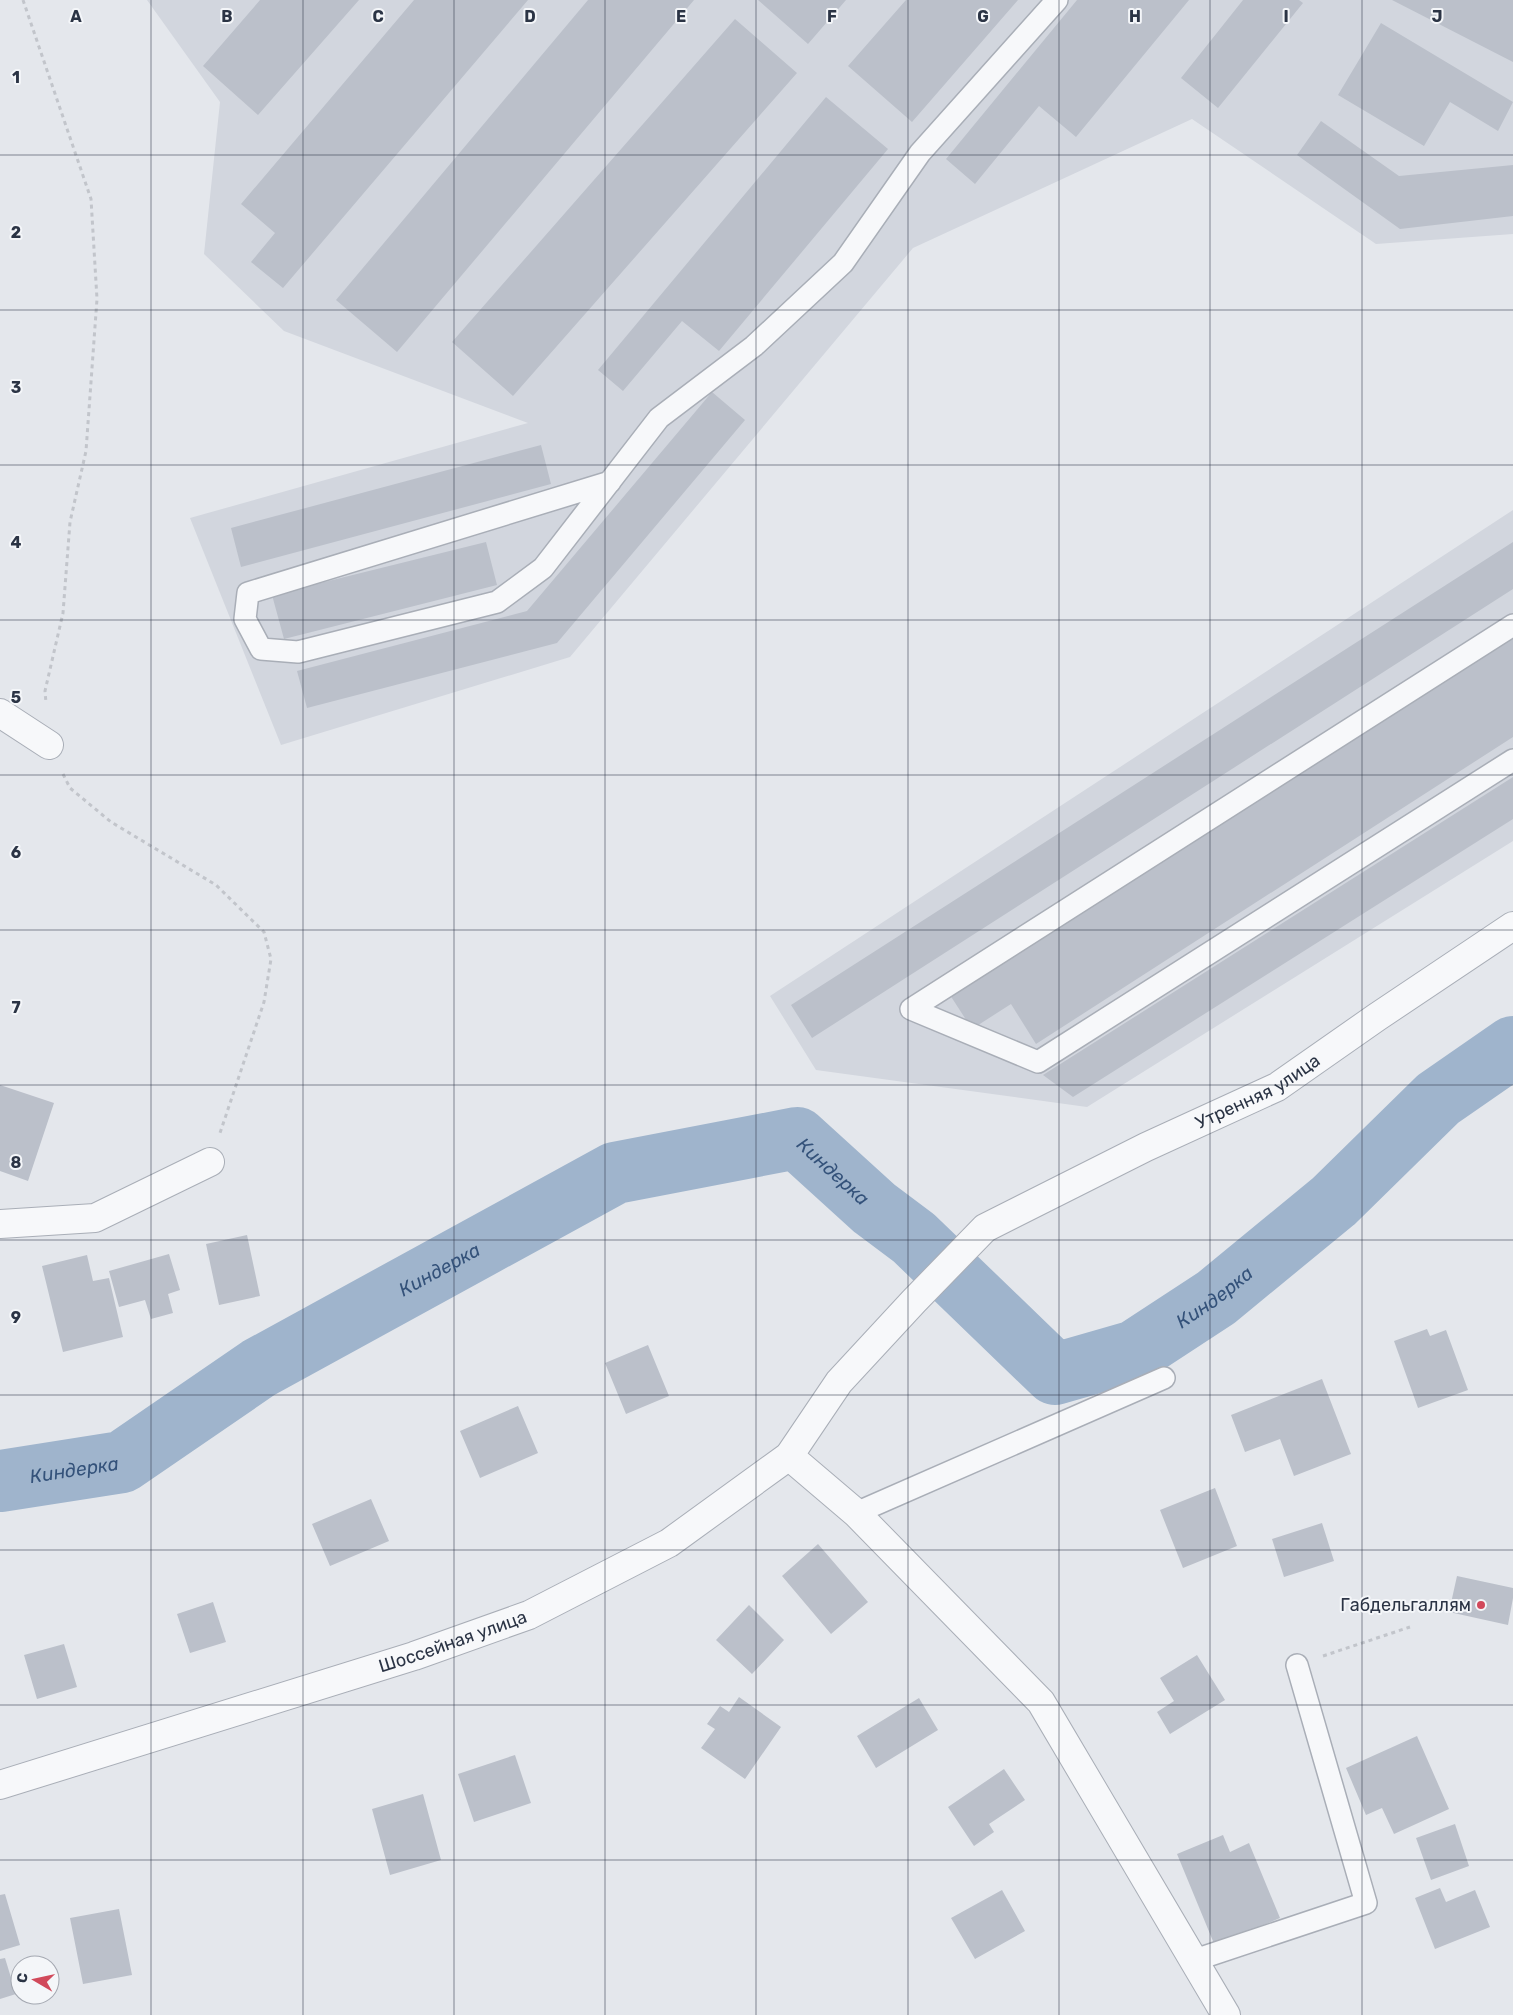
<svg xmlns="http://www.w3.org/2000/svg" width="1513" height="2015" viewBox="0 0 1513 2015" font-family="Rubik,sans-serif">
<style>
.built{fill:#d2d6de}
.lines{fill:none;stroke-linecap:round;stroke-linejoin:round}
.river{stroke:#9fb4cc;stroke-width:62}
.building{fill:#bbc0ca}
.service-casing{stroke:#a9aeb7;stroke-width:24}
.minor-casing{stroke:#a9aeb7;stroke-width:30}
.tertiary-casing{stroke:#a9aeb7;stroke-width:30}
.path{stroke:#c2c5cb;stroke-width:3;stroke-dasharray:4 4;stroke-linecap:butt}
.service{stroke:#f7f8fa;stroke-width:21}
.minor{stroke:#f7f8fa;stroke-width:28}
.tertiary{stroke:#f7f8fa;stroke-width:28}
.grid{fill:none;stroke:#2b3445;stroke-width:1;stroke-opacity:0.55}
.poi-dot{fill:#d1495b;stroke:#f4f6f9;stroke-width:2}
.labels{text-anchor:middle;stroke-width:4;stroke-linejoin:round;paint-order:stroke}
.street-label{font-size:18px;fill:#2b3445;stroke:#f4f6f9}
.poi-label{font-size:18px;fill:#2b3445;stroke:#f4f6f9;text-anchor:end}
.water-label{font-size:19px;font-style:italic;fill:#34527a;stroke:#f4f6f9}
.grid-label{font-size:16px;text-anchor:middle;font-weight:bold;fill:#2b3445;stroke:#f4f6f9;stroke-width:4;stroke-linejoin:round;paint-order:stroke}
</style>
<rect width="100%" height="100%" fill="#e4e7ec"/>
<path class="built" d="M147,0H1513V234L1376,244L1192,119L913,248L570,657L281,745L190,518L528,423L284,331L204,254L220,102Z
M1513,510V841L1087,1107L816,1070L770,996Z"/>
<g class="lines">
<path class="river" id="s1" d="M0,1481L122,1462L259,1368L615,1173L797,1138L874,1208L914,1238L1055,1374L1135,1351L1216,1298L1334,1201L1438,1099L1513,1047"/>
</g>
<path class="building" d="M260,0H359L258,115L203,66Z
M414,0H528L283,288L251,262L275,233L241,204Z
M588,0H694L397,352L336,300Z
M758,0H846L808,44Z
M906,0H1018L912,122L848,66Z
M1077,0H1189L1076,137L1039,106L975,184L946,159Z
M1243,0H1299L1303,3L1218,108L1181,78Z
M1392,0H1513V62Z
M735,19L797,73L513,396L452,342Z
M1381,23L1513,102L1498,131L1450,102L1424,146L1338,95Z
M826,97L888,149L719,351L682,321L623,391L598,370Z
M1321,121L1399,176L1513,165V216L1400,229L1297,155Z
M712,392L745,420L557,643L307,708L297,671L527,611Z
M541,445L551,484L241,567L231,528Z
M486,542L497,585L284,639L272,595Z
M1513,542V589L812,1038L791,1005Z
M1513,632V737L1036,1044L1011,1004L972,1029L950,995Z
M1513,777V819L1073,1097L1043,1075Z
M0,1085L54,1103L28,1181L0,1171Z
M247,1235L260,1296L219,1305L206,1244Z
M169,1254L180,1290L168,1294L173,1313L151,1319L145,1300L119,1307L109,1271Z
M87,1255L93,1281L109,1278L123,1337L63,1352L42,1266Z
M1427,1329L1430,1336L1446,1330L1468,1390L1418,1408L1394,1341Z
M648,1345L669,1396L626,1414L605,1363Z
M1322,1379L1351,1454L1294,1476L1280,1439L1245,1452L1231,1415Z
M518,1406L538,1453L480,1478L460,1431Z
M1215,1488L1237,1546L1183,1568L1160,1510Z
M371,1499L389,1541L330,1566L312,1524Z
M1322,1523L1334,1561L1284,1577L1272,1539Z
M818,1544L868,1602L831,1634L782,1576Z
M1457,1576L1513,1588V1598L1508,1625L1449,1612Z
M213,1602L226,1642L190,1653L177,1614Z
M749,1605L784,1640L752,1674L716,1640Z
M64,1644L77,1687L37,1699L24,1655Z
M1197,1655L1225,1700L1170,1734L1157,1712L1174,1701L1160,1678Z
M739,1697L781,1727L745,1779L701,1748L715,1729L707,1724L720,1706L729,1712Z
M919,1698L938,1730L876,1768L857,1736Z
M1417,1736L1449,1809L1394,1834L1382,1808L1366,1815L1346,1768Z
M515,1755L531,1803L474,1822L458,1774Z
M1004,1769L1025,1800L989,1824L994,1832L974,1846L948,1807Z
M423,1794L441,1860L390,1875L372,1809Z
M1455,1824L1469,1866L1431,1880L1416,1838Z
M1223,1835L1230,1852L1249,1843L1280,1918L1215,1946L1177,1854Z
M1440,1888L1446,1902L1475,1890L1490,1927L1435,1949L1415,1898Z
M1002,1890L1025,1931L975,1959L951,1918Z
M5,1894L20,1945L0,1951V1895Z
M119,1909L132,1975L83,1984L70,1918Z
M5,1958L16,1994L0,1999V1959Z"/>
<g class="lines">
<g class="service-casing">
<path id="service" d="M610,482L248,593L245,619L261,649L298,652L497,602L543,568L659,418L754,346L843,263L920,153L1057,0
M1513,625L911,1009L1038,1062L1513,760
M856,1513L1164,1378
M1195,1960L1366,1903L1297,1665"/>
</g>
<g class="minor-casing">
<path id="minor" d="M0,713L49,745
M0,1224L95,1218L210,1162"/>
</g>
<g class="tertiary-casing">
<g id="tertiary">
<path d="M789,1456L856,1513L1041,1702L1226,2015"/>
<path id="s2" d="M0,1785L414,1656L529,1615L669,1543L789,1456L839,1382L914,1301L985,1228L1146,1147L1277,1087L1377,1017L1513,926"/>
</g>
</g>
<path class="path" d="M23,0L91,199L97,299L86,451L70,522L63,613L45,691L46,703
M63,774L70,788L111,822L216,885L264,932L271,959L264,1002L220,1133
M1323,1656L1410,1627"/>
<use href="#service" class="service"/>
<use href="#minor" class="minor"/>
<use href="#tertiary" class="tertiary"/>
</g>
<path class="grid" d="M151,0V2015M303,0V2015M454,0V2015M605,0V2015M756,0V2015M908,0V2015M1059,0V2015M1210,0V2015M1362,0V2015M0,155H1513M0,310H1513M0,465H1513M0,620H1513M0,775H1513M0,930H1513M0,1085H1513M0,1240H1513M0,1395H1513M0,1550H1513M0,1705H1513M0,1860H1513"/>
<circle class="poi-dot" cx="1481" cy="1605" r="5"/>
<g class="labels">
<g class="street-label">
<text dy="6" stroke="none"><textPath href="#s2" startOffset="1468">Утренняя улица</textPath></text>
<text dy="6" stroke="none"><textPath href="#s2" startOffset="475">Шоссейная улица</textPath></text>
</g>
<g class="poi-label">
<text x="1471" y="1611">Габдельгаллям</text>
</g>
<g class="water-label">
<text dy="7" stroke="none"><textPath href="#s1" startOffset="930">Киндерка</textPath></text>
<text dy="7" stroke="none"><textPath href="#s1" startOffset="495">Киндерка</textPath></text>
<text dy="7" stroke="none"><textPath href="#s1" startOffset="1410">Киндерка</textPath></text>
<text dy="7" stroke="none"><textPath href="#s1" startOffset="75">Киндерка</textPath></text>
</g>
</g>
<g class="grid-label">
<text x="76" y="22">A</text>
<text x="227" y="22">B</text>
<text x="378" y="22">C</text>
<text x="530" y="22">D</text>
<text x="681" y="22">E</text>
<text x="832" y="22">F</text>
<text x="983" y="22">G</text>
<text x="1135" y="22">H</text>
<text x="1286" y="22">I</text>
<text x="1437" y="22">J</text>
<text x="16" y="83">1</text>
<text x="16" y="238">2</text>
<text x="16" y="393">3</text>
<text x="16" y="548">4</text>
<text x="16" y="703">5</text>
<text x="16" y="858">6</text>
<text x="16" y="1013">7</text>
<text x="16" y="1168">8</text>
<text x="16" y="1323">9</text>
</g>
<g transform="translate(35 1980) rotate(279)"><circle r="24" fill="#f4f6f9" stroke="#a4a8b1"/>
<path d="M0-4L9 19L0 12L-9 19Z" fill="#d1495b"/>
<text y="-8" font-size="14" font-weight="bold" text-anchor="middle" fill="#2b3445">С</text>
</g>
</svg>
